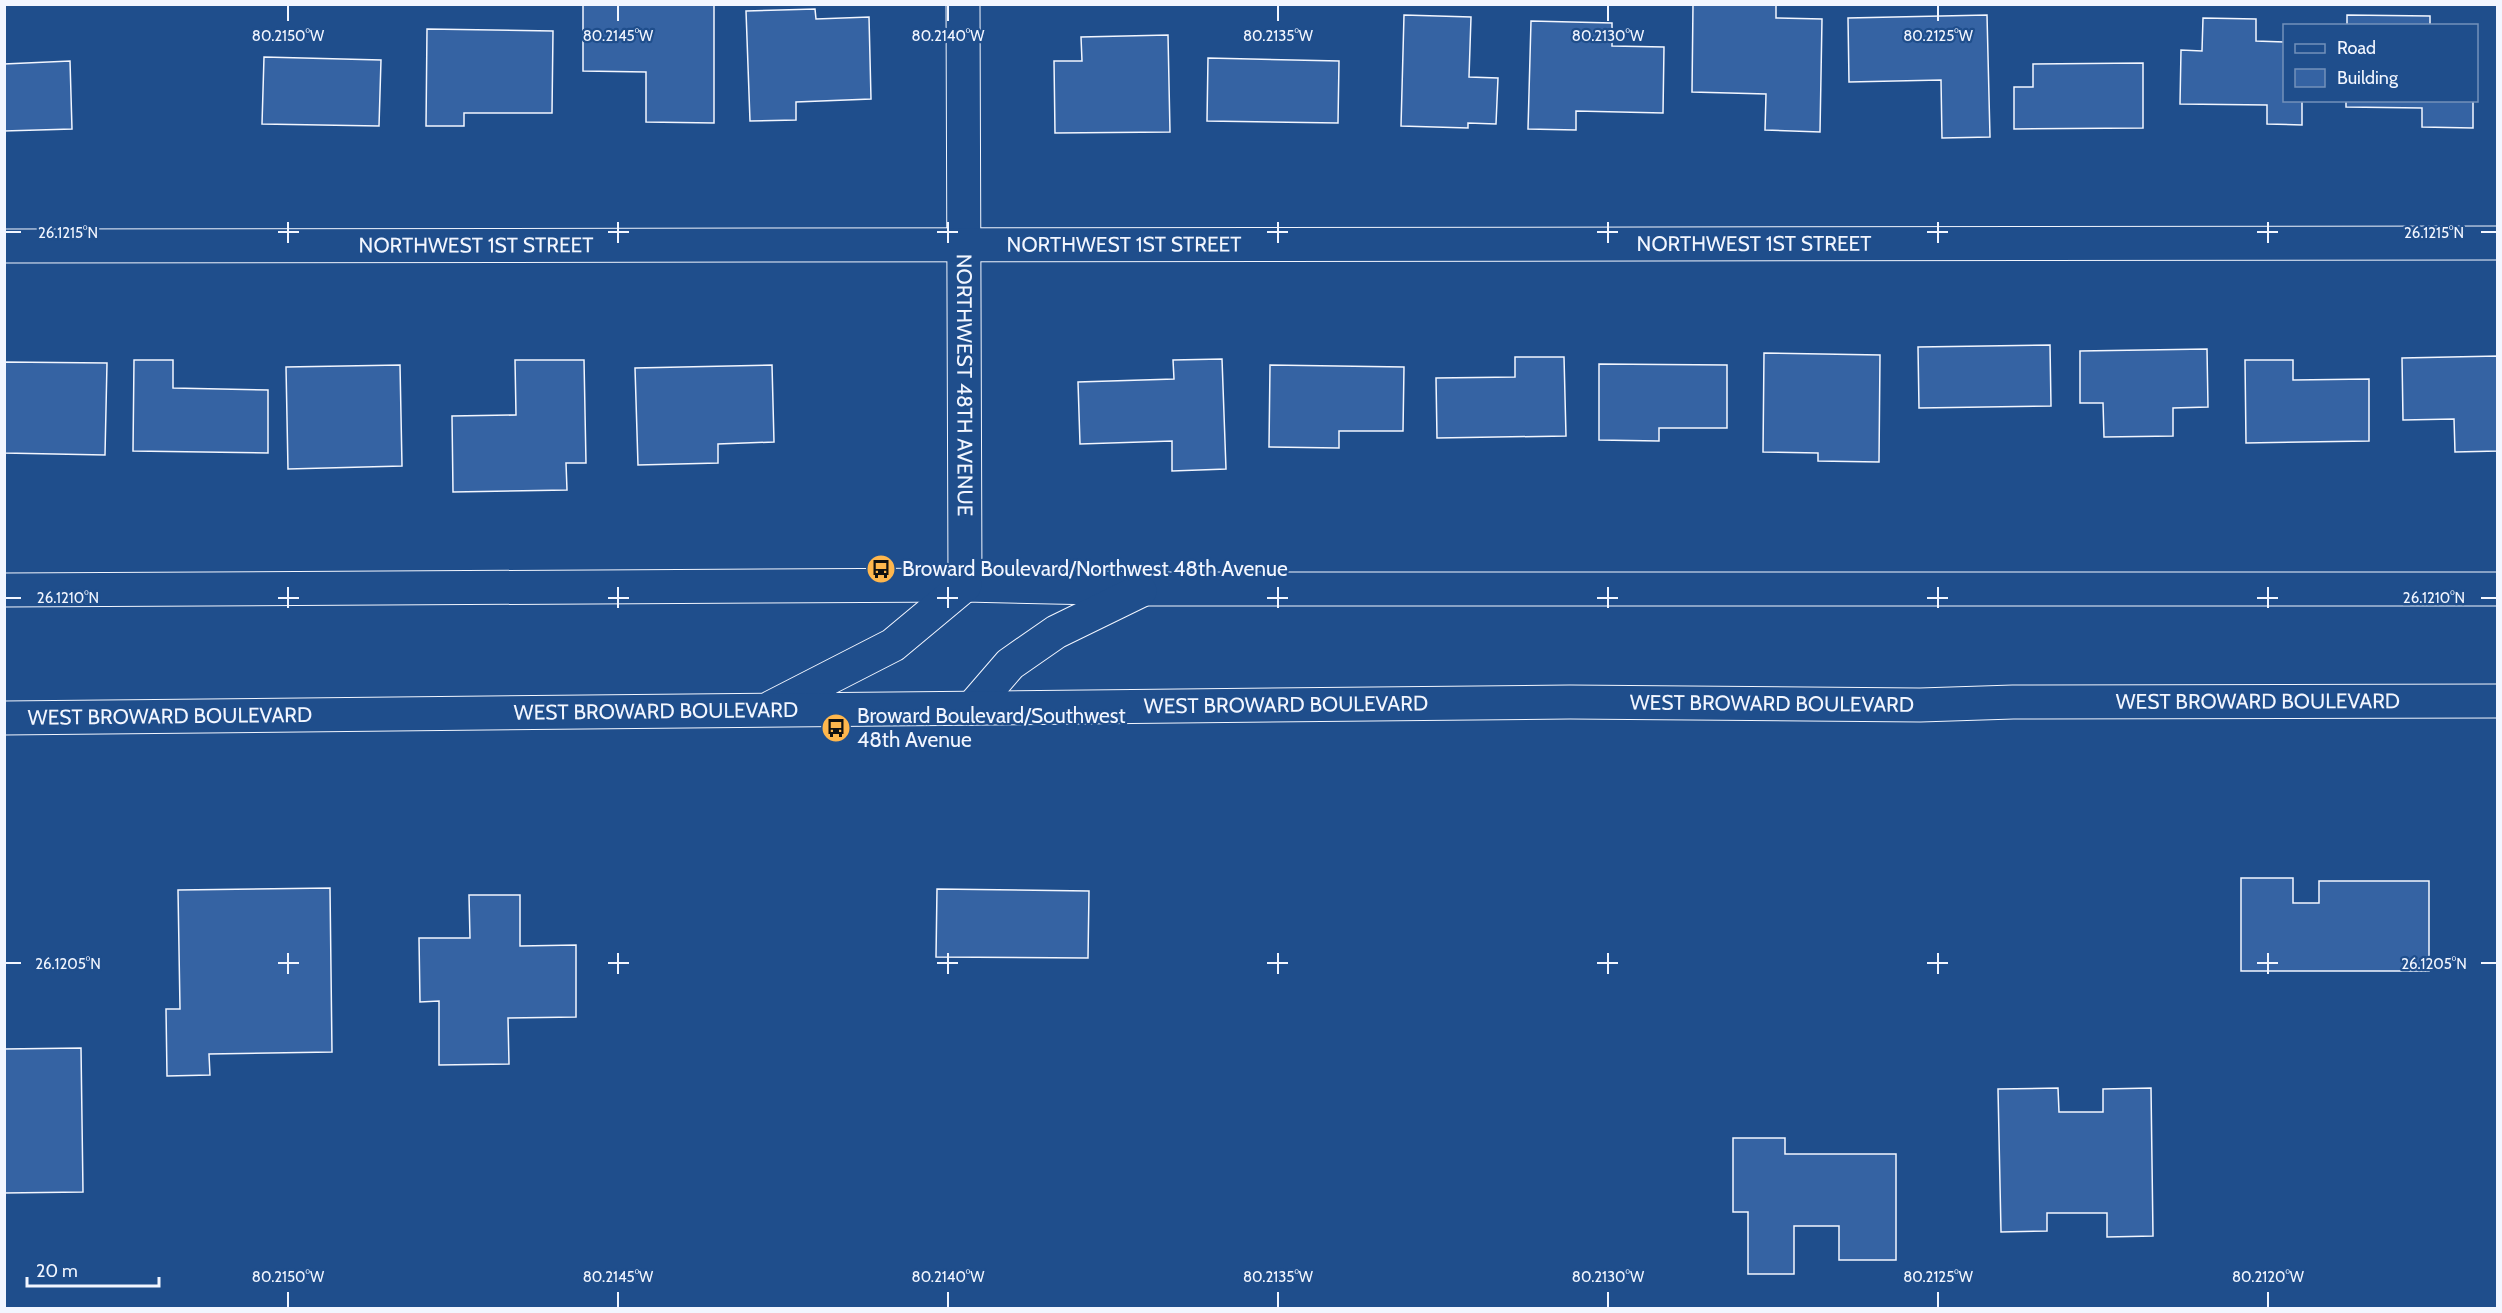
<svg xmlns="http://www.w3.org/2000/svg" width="2502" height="1313" viewBox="0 0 2502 1313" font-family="Cabin,sans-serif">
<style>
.building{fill:#3563a3;stroke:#f2f6ff;stroke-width:1.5}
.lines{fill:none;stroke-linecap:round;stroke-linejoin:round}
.minor-casing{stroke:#f2f6ff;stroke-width:35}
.major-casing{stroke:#f2f6ff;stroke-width:35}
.minor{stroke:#1f4e8c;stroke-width:33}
.major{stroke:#1f4e8c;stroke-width:33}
.ticks{fill:none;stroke:#f2f6ff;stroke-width:2}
.labels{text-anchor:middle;stroke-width:4.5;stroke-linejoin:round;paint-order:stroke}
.street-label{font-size:21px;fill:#f2f6ff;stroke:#1f4e8c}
.poi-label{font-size:21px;fill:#f2f6ff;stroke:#1f4e8c;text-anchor:start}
.ticks-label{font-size:15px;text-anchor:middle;fill:#f2f6ff;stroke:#1f4e8c;stroke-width:4.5;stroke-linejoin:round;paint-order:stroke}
</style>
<rect width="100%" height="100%" fill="#1f4e8c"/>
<path class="building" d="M583,4H714V123L646,122V72L583,71Z
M1693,4H1776V18L1822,19L1820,132L1765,130L1766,94L1692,92Z
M815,9L816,19L869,17L871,99L796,102V120L750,121L746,11Z
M1404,15L1471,17L1469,77L1498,78L1496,124L1468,123V128L1401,126Z
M1987,15L1990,137L1942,138L1941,80L1849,82L1848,18Z
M2347,15L2430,16V26H2347Z
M2203,18L2256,19V41L2284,42V100H2302V125L2267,124V105L2180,104L2181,50L2202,51Z
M1531,21L1612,23V46L1664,47L1663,113L1576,111V130L1528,129Z
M427,29L553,31L552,113H464V126H426Z
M1168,35L1170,132L1055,133L1054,61H1082L1081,37Z
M264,57L381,60L379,126L262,124Z
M1208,58L1339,61L1338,123L1207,121Z
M70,61L72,129L4,131V64Z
M2143,63V128L2014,129V87H2033V64Z
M2346,100H2473V128L2422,127V108L2346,107Z
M2050,345L2051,406L1919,408L1918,347Z
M2207,349L2208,407L2173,408V436L2104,437L2103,403H2080V351Z
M1764,353L1880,355L1879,462L1818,461V453L1763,452Z
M2498,356V451L2455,452L2454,419L2403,420L2402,358Z
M1515,357H1564L1566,436L1437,438L1436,378L1515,377Z
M1222,359L1226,469L1172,471V441L1080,444L1078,382L1174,379L1173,360Z
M134,360H173V388L268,390V453L133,451Z
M515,360H584L586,463H566L567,490L453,492L452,416L516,415Z
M2245,360H2293V380L2369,379V441L2246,443Z
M4,362L107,363L105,455L4,453Z
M1599,364L1727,365V428H1659V441L1599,440Z
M400,365L402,466L288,469L286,367Z
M772,365L774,442L718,444V463L638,465L635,368Z
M1270,365L1404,367L1403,431H1339V448L1269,447Z
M2241,878H2293V903H2319V881H2429V971H2241Z
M330,888L332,1052L209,1054L210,1075L167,1076L166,1009H180L178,890Z
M937,889L1089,891L1088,958L936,957Z
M469,895H520V946L576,945V1017L508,1018L509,1064L439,1065V1001L420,1002L419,938H470Z
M81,1048L83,1192L4,1193V1049Z
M2058,1088L2059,1112H2103V1089L2151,1088L2153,1236L2107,1237V1213H2047V1231L2001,1232L1998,1089Z
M1733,1138H1785V1154H1896V1260H1839V1226H1794V1274H1748V1212H1733Z"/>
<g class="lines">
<g class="minor-casing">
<g id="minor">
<path id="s1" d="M963,4L965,585"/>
<path id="s2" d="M4,246L2498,243"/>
</g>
</g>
<g class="major-casing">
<g id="major">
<path d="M4,590L965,585L1144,589H2498"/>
<path d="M772,707L893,645L965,585"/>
<path d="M972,708L1010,664L1056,632L1140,591"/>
<path id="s3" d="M4,718L1570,702L1920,705L2013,702L2498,701"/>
</g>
</g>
<use href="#minor" class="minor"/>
<use href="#major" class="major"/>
</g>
<path class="ticks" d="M288,6V21M618,6V21M948,6V21M1278,6V21M1608,6V21M1938,6V21M288,222V243M618,222V243M948,222V243M1278,222V243M1608,222V243M1938,222V243M2268,222V243M6,232H21M278,232H299M608,232H629M937,232H958M1267,232H1288M1597,232H1618M1927,232H1948M2257,232H2278M2481,232H2496M288,587V608M618,587V608M948,587V608M1278,587V608M1608,587V608M1938,587V608M2268,587V608M6,598H21M278,598H299M608,598H629M937,598H958M1267,598H1288M1597,598H1618M1927,598H1948M2257,598H2278M2481,598H2496M288,953V974M618,953V974M948,953V974M1278,953V974M1608,953V974M1938,953V974M2268,953V974M6,963H21M278,963H299M608,963H629M937,963H958M1267,963H1288M1597,963H1618M1927,963H1948M2257,963H2278M2481,963H2496M288,1292V1307M618,1292V1307M948,1292V1307M1278,1292V1307M1608,1292V1307M1938,1292V1307M2268,1292V1307"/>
<defs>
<g id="bus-disc" transform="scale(1.5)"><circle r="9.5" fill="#ffb74d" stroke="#1f4e8c"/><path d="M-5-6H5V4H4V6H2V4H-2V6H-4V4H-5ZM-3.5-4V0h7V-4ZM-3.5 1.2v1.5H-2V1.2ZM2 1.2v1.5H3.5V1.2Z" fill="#111"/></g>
</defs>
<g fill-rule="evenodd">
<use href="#bus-disc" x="881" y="569"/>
<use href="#bus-disc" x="836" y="728"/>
</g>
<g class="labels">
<g class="street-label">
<text dy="7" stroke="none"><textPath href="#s2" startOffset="1750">NORTHWEST 1ST STREET</textPath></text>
<text dy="7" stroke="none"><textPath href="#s2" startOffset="1120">NORTHWEST 1ST STREET</textPath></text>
<text dy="7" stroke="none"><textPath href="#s2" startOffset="472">NORTHWEST 1ST STREET</textPath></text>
<text dy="7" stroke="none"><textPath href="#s1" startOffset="381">NORTHWEST 48TH AVENUE</textPath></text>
<text dy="7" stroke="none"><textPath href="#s3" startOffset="2254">WEST BROWARD BOULEVARD</textPath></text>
<text dy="7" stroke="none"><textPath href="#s3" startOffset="1768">WEST BROWARD BOULEVARD</textPath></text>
<text dy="7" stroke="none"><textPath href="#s3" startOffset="1282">WEST BROWARD BOULEVARD</textPath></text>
<text dy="7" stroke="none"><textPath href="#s3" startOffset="652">WEST BROWARD BOULEVARD</textPath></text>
<text dy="7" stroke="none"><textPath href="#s3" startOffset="166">WEST BROWARD BOULEVARD</textPath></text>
</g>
<g class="poi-label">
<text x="902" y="576">Broward Boulevard/Northwest 48th Avenue</text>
<text x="857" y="723">Broward Boulevard/Southwest<tspan x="857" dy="24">48th Avenue</tspan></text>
</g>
</g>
<g class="ticks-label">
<text x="288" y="41">80.2150°W</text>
<text x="618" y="41">80.2145°W</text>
<text x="948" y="41">80.2140°W</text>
<text x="1278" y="41">80.2135°W</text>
<text x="1608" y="41">80.2130°W</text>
<text x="1938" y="41">80.2125°W</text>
<text x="68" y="238">26.1215°N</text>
<text x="2434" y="238">26.1215°N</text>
<text x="68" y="603">26.1210°N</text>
<text x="2434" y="603">26.1210°N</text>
<text x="68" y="969">26.1205°N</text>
<text x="2434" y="969">26.1205°N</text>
<text x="288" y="1282">80.2150°W</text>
<text x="618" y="1282">80.2145°W</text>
<text x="948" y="1282">80.2140°W</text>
<text x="1278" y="1282">80.2135°W</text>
<text x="1608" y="1282">80.2130°W</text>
<text x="1938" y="1282">80.2125°W</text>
<text x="2268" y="1282">80.2120°W</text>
</g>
<rect width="2502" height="1313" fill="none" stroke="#f2f6ff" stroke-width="12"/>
<rect x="2283" y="24" width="195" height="78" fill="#1f4e8c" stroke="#7391ba" stroke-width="1.5"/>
<rect x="2295" y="44" width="30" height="9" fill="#1f4e8c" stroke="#7391ba" stroke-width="1.5"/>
<text x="2337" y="54" font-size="18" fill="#f2f6ff">Road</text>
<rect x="2295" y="69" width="30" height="18" fill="#3563a3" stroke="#7391ba" stroke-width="1.5"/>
<text x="2337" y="84" font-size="18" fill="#f2f6ff">Building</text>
<path d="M27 1277v9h132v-9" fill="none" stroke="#f2f6ff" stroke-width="3"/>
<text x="36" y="1277" font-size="18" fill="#f2f6ff" stroke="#1f4e8c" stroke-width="4.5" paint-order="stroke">20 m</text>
</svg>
